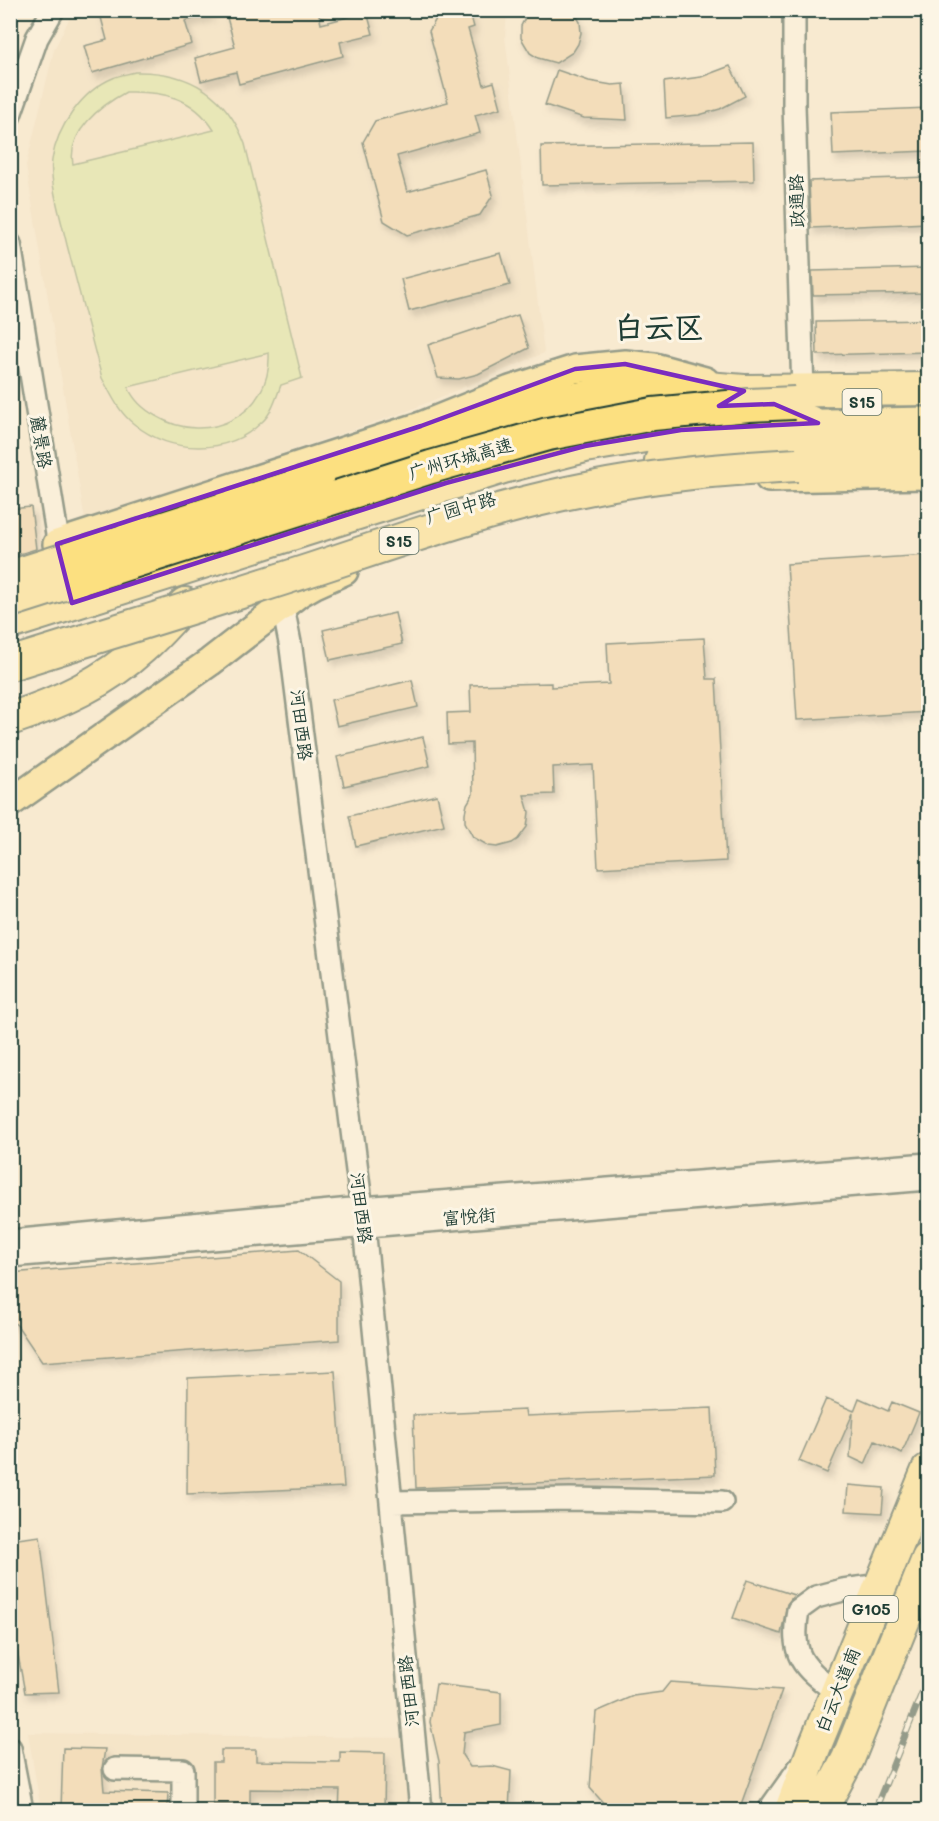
<svg xmlns="http://www.w3.org/2000/svg" width="939" height="1821" viewBox="0 0 939 1821" font-family="Mali,'LXGW WenKai TC',sans-serif">
<style>
.built{fill:#f1dfbf}
.green{fill:#d6e599;stroke:#7a9166;stroke-width:1.5;fill-rule:evenodd}
.building{fill:#edcfa0;stroke:#1f3d34;stroke-width:1.5;filter:url(#shadow)}
.lines{fill:none;stroke-linecap:round;stroke-linejoin:round}
.minor-casing{stroke:#1f3d34;stroke-width:26}
.major-casing{stroke:#1f3d34;stroke-width:32}
.highway-casing{stroke:#1f3d34;stroke-width:36}
.minor{stroke:#fcf5e5;stroke-width:21}
.major{stroke:#fce080;stroke-width:27}
.highway{stroke:#fce080;stroke-width:32}
.rail-casing{stroke:#1f3d34;stroke-width:7}
.rail{stroke:#fcf5e5;stroke-width:4.5;stroke-dasharray:14;stroke-linecap:butt}
.highway-bridge-casing{stroke:#1f3d34;stroke-width:36;stroke-linecap:butt}
.highway-bridge{stroke:#fce080;stroke-width:32}
.marked{fill:none;stroke:#7b2cbf;stroke-width:4.5;stroke-linejoin:round}
.labels{text-anchor:middle;stroke-width:6;stroke-linejoin:round;paint-order:stroke}
.shield{fill:#fcf5e5;stroke:#617469;stroke-width:1.5}
.shield-label{font-size:16px;font-weight:bold;fill:#1f3d34}
.street-label{font-size:18px;fill:#1f3d34;stroke:#fcf5e5}
.town-label{font-size:30px;font-weight:bold;fill:#1f3d34;stroke:#fcf5e5}
</style>
<defs>
<filter id="shadow"><feDropShadow dx="3.5" dy="6" stdDeviation="3" flood-color="#0004"/></filter>
</defs>
<rect width="100%" height="100%" fill="#f8ead0"/>
<filter id="ink" filterUnits="userSpaceOnUse"><feTurbulence type="fractalNoise" baseFrequency=".0167" numOctaves="2"/><feDisplacementMap in="SourceGraphic" scale="12" xChannelSelector="R" yChannelSelector="G"/><feConvolveMatrix kernelMatrix="1 2 1 2 8 2 1 2 1" color-interpolation-filters="sRGB"/></filter>
<g filter="url(#ink)">
<path class="built" d="M73,11H507L505,37L544,353L405,412L85,520L26,166L54,50Z
M28,1733L402,1738L408,1810H41Z"/>
<path class="green" d="M135,72C188,71 226,93 245,144L302,378L281,385C276,398 272,413 262,422C227,456 171,454 134,424C119,413 111,394 102,378C90,334 79,290 67,245C62,223 49,181 52,160C57,127 82,91 113,78C119,75 128,74 135,72ZM126,92C163,91 193,97 214,130L73,164C67,132 100,106 126,92ZM269,353C272,415 207,447 156,416C143,409 134,401 128,387Z"/>
<path class="building" d="M99,10H210L211,14L185,21L192,44L92,73L84,46L107,40Z
M225,10H318L321,24L367,12L373,34L340,42L343,56L239,84L236,72L201,81L195,58L235,47Z
M444,10H469L474,27L468,29L484,85L494,82L501,108L475,115L480,133L397,156L407,192L486,170L493,195L480,215L407,235L384,221L363,142L375,121L448,102L429,31L440,12Z
M529,10H573L580,22L581,33L578,44L573,52L556,63L538,58L530,53L521,38V26Z
M730,66L745,96L720,109L699,115L666,118L664,82L701,77Z
M557,70L589,81L612,85L624,84L627,120L584,118L545,105Z
M928,108V151L833,155L831,112Z
M753,142L754,181L542,185L541,146Z
M928,177V223L811,228L809,181Z
M501,253L510,285L409,311L401,279Z
M928,268V293L813,295L812,271Z
M518,315L529,348L478,374L459,379L438,378L428,345Z
M928,320V352L817,355L816,322Z
M31,507L36,549L10,557V509Z
M928,555V712L797,720L787,564Z
M395,613L402,644L330,660L323,630Z
M704,638L707,679H716L726,861L598,868L593,765L553,767L554,794L524,795L529,812L527,827L518,839L512,843L497,847L489,846L473,837L465,822V813L467,804L473,794L472,743L448,744L447,713L471,712L470,685L551,683V687L609,684L607,643Z
M412,680L418,707L337,726L331,700Z
M423,737L430,766L344,786L337,757Z
M437,795L444,825L356,846L349,816Z
M299,1250L339,1281V1340L42,1362L17,1325L10,1320V1273Z
M335,1371L344,1487L187,1494L188,1378Z
M859,1398L888,1411L892,1402L919,1413L902,1453L875,1441L865,1464L850,1457L853,1413L827,1473L799,1461L826,1399L854,1411Z
M712,1408L715,1475L416,1488L413,1415L525,1410L526,1416Z
M848,1485L884,1488L882,1513L846,1511Z
M40,1536L59,1692L25,1693L10,1611V1540Z
M747,1580L794,1595L787,1604L781,1634L733,1618Z
M670,1682L782,1690L739,1810L607,1807L590,1788L596,1712L633,1696L662,1692Z
M436,1684L501,1692V1725L464,1732L462,1755L470,1767L492,1766L511,1771L509,1810L442,1809L439,1761L430,1722Z
M63,1748L105,1749L102,1768L104,1791L168,1793L167,1810H61Z
M221,1750H256V1761L340,1762V1752L385,1753L384,1810H339L340,1790L250,1789V1805H213V1762H221Z"/>
<g class="lines">
<g class="minor-casing">
<path id="minor" d="M794,10V105L803,391
M10,115L37,38L53,10
M10,244L61,559
M283,607L291,648L364,1226L421,1810
M10,1241L362,1208L928,1164
M10,1256L928,1179
M392,1502L570,1499L722,1502
M837,1692C802,1667 790,1656 798,1610L816,1597L843,1590L881,1585
M10,1748L22,1810
M115,1769L183,1770V1810
M769,1810L799,1768"/>
</g>
<g class="major-casing">
<path id="major" d="M770,402L818,423
M681,430L779,424L928,421
M769,478L928,475
M57,544L421,426L510,390L575,369L625,364L654,367L705,381
M10,803L210,662L299,593L313,585L344,571"/>
</g>
<g class="highway-casing">
<path id="highway" d="M661,461C750,450 839,449 928,448
M317,479L494,422L570,400L638,388L695,387L744,391L928,389
M10,623L503,467L585,446L681,430L723,404
M10,719C59,703 105,682 143,647C158,634 171,618 185,604
M791,1810L814,1748L928,1470
M821,1810L848,1759L928,1559"/>
</g>
<use href="#minor" class="minor"/>
<use href="#major" class="major"/>
<use href="#highway" class="highway"/>
<g class="rail-casing">
<path id="rail" d="M875,1810L928,1678"/>
</g>
<use href="#rail" class="rail"/>
<g class="highway-bridge-casing">
<path id="highway-bridge" d="M10,577L317,479
M10,601L431,467L548,434L653,414L749,405L795,403
M10,664C111,632 212,602 313,569C401,540 490,508 582,490C653,475 725,469 797,465"/>
</g>
<use href="#highway-bridge" class="highway-bridge"/>
</g>
</g>
<path d="M0 0H939V1821H0ZM625,364L744,391L719,406L774,404L818,423L681,430L585,446L446,483L72,603L57,544L421,426L575,369Z" fill="#f8ead0" fill-opacity=".55" fill-rule="evenodd"/>
<path class="marked" d="M625,364L744,391L719,406L774,404L818,423L681,430L585,446L446,483L72,603L57,544L421,426L575,369Z"/>
<g class="labels">
<g class="shield">
<rect x="842.5" y="389" width="39" height="26" rx="4.5"/>
<rect x="379.5" y="528" width="39" height="26" rx="4.5"/>
<rect x="844" y="1596" width="54" height="26" rx="4.5"/>
</g>
<g class="shield-label">
<text x="862" y="408">S15</text>
<text x="399" y="547">S15</text>
<text x="871" y="1615">G105</text>
</g>
<g class="street-label">
<text transform="translate(797 201) rotate(-92)" y="6">政通路</text>
<text transform="translate(41 442) rotate(81)" y="6">麓景路</text>
<text transform="translate(461 459) rotate(-16)" y="6">广州环城高速</text>
<text transform="translate(461 508) rotate(-16)" y="6">广园中路</text>
<text transform="translate(301 725) rotate(83)" y="6">河田西路</text>
<text transform="translate(361 1208) rotate(83)" y="6">河田西路</text>
<text transform="translate(469 1217) rotate(-5)" y="6">富悦街</text>
<text transform="translate(838 1690) rotate(-68)" y="6">白云大道南</text>
<text transform="translate(409 1691) rotate(-96)" y="6">河田西路</text>
</g>
<g class="town-label">
<text x="659" y="338">白云区</text>
</g>
</g>
<rect width="939" height="1821" fill="none" stroke="#fcf5e5" stroke-width="36"/>
<rect x="18" y="18" width="903" height="1785" fill="none" stroke="#1f3d34" stroke-width="2" filter="url(#ink)"/>
</svg>
